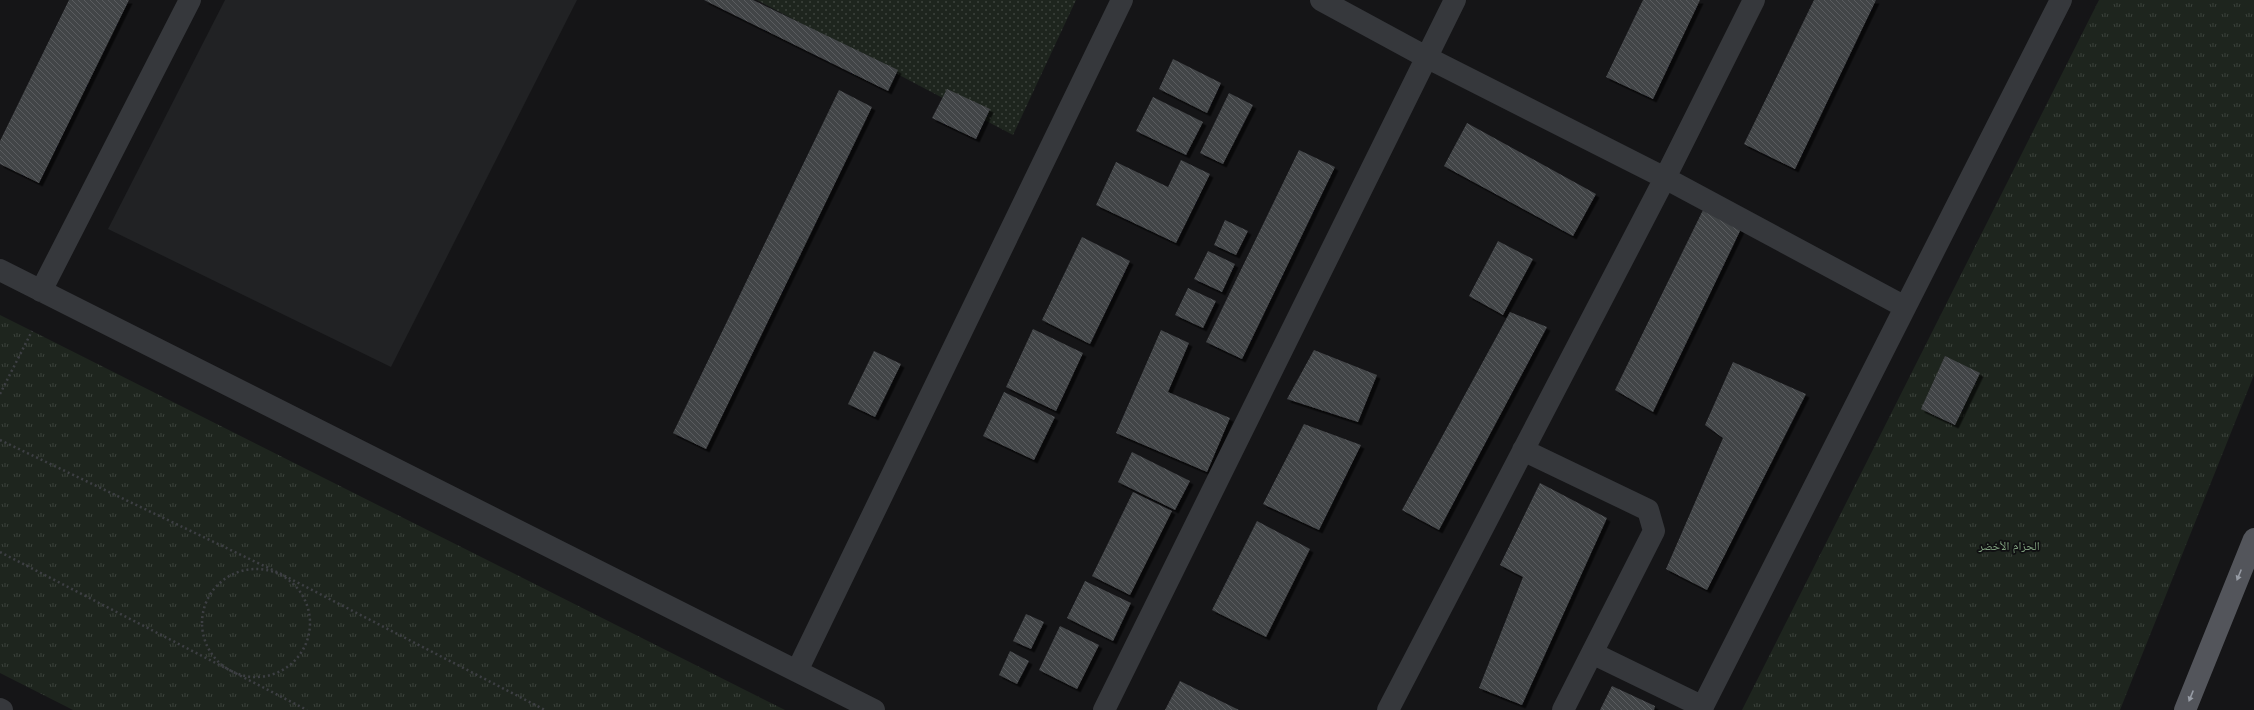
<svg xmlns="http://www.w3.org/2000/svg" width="2254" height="710" viewBox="0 0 2254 710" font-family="Helvetica,'Noto Naskh Arabic',sans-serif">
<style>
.built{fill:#212224}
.grass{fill:url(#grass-dots)}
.park{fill:url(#park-tufts)}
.building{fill:url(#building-back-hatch);filter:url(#shadow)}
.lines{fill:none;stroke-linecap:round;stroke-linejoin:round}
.path{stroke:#3d3f43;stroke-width:2.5;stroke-dasharray:2 3;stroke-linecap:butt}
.minor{stroke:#36383c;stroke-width:22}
.major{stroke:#53555b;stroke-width:22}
.oneway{fill:#979ca5}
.labels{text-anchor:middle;stroke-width:3.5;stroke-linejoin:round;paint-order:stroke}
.park-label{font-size:12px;fill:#80a17f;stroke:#101012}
</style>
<defs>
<pattern id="grass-dots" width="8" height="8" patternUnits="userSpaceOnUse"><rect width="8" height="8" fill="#1e251e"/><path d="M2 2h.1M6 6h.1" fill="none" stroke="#3c423c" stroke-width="1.8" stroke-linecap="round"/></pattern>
<pattern id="park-tufts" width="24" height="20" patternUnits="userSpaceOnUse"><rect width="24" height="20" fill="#1e251e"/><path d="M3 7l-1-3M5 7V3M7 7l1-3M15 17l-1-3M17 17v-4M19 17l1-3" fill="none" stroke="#3c423c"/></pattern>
<pattern id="building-back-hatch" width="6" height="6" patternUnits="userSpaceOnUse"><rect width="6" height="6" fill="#424447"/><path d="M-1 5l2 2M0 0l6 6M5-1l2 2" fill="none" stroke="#5a5c5f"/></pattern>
<filter id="shadow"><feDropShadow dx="3.5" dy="3.5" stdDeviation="0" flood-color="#0009"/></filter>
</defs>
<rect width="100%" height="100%" fill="#151517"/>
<path class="built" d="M225,0H577L391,367L108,229Z"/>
<path class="grass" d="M757,0H1076L1013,135Z"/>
<path class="park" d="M2099,0H2254V375L2120,710H1742Z
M0,315L32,331L785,710H73L0,673Z"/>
<path class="building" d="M69,0H129L39,183L0,164V141Z
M704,0H753L898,70L888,91Z
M1643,0H1700L1653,99L1606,77Z
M1814,0H1876L1795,169L1744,144Z
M1173,59L1221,83L1207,113L1159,89Z
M947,89L990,109L976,139L932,118Z
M839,90L872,107L706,449L673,433Z
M1229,93L1253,105L1223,164L1200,153Z
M1153,97L1203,122L1186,155L1136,131Z
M1467,123L1596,194L1573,236L1444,166Z
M1299,150L1335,167L1242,359L1206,342Z
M1181,160L1210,174L1176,243L1096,205L1116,162L1168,187Z
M1703,210L1741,229L1653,412L1615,390Z
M1225,220L1248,231L1236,255L1214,245Z
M1082,237L1130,261L1090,344L1042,320Z
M1498,241L1533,259L1503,315L1469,296Z
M1208,251L1235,264L1222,292L1194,279Z
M1188,288L1216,301L1203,328L1175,315Z
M1510,312L1547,327L1439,530L1402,510Z
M1033,329L1083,353L1056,411L1006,387Z
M1161,330L1189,343L1168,392L1230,418L1207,472L1116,433Z
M1314,350L1377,375L1358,422L1287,399Z
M874,351L901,364L875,417L848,404Z
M1945,356L1980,373L1955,425L1921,409Z
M1733,362L1806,394L1707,590L1666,569L1723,438L1705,425Z
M1004,392L1055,417L1034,460L983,436Z
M1304,424L1361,445L1319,530L1263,504Z
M1132,452L1190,481L1175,510L1118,482Z
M1540,483L1607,518L1522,705L1479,688L1523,577L1500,565Z
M1133,492L1172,511L1130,595L1092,576Z
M1257,521L1310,549L1266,637L1212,610Z
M1085,581L1131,603L1113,641L1067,618Z
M1026,614L1044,622L1031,649L1013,641Z
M1060,626L1099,645L1077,689L1039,670Z
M1010,651L1029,661L1017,684L999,675Z
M1180,681L1239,710H1165Z
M1612,686L1655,706L1654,710H1600Z"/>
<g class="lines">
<path class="path" d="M0,394L32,331
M0,440L281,574L545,710
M0,552L307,710
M202 623a54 54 0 1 1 108 0a54 54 0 1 1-108 0Z"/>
<path class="minor" d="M1321,0L1426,57L1665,178L1905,307
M0,270L874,710
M41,291L190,0
M1523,450L1648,510L1654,531L1563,710
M1592,653L1703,707
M797,671L1122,0
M0,709L2,710
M1104,710L1455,0
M1388,710L1665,178L1754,0
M1701,710L2061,0"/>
<path class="major" d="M2185,710L2254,539"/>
</g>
<defs><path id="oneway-solid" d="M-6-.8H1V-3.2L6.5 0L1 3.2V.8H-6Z"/></defs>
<g class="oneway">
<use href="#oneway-solid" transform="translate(2239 575) rotate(112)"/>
<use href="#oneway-solid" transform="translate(2191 696) rotate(112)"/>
</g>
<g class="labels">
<g class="park-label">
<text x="2009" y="550">الحزام الأخضر</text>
</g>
</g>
</svg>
